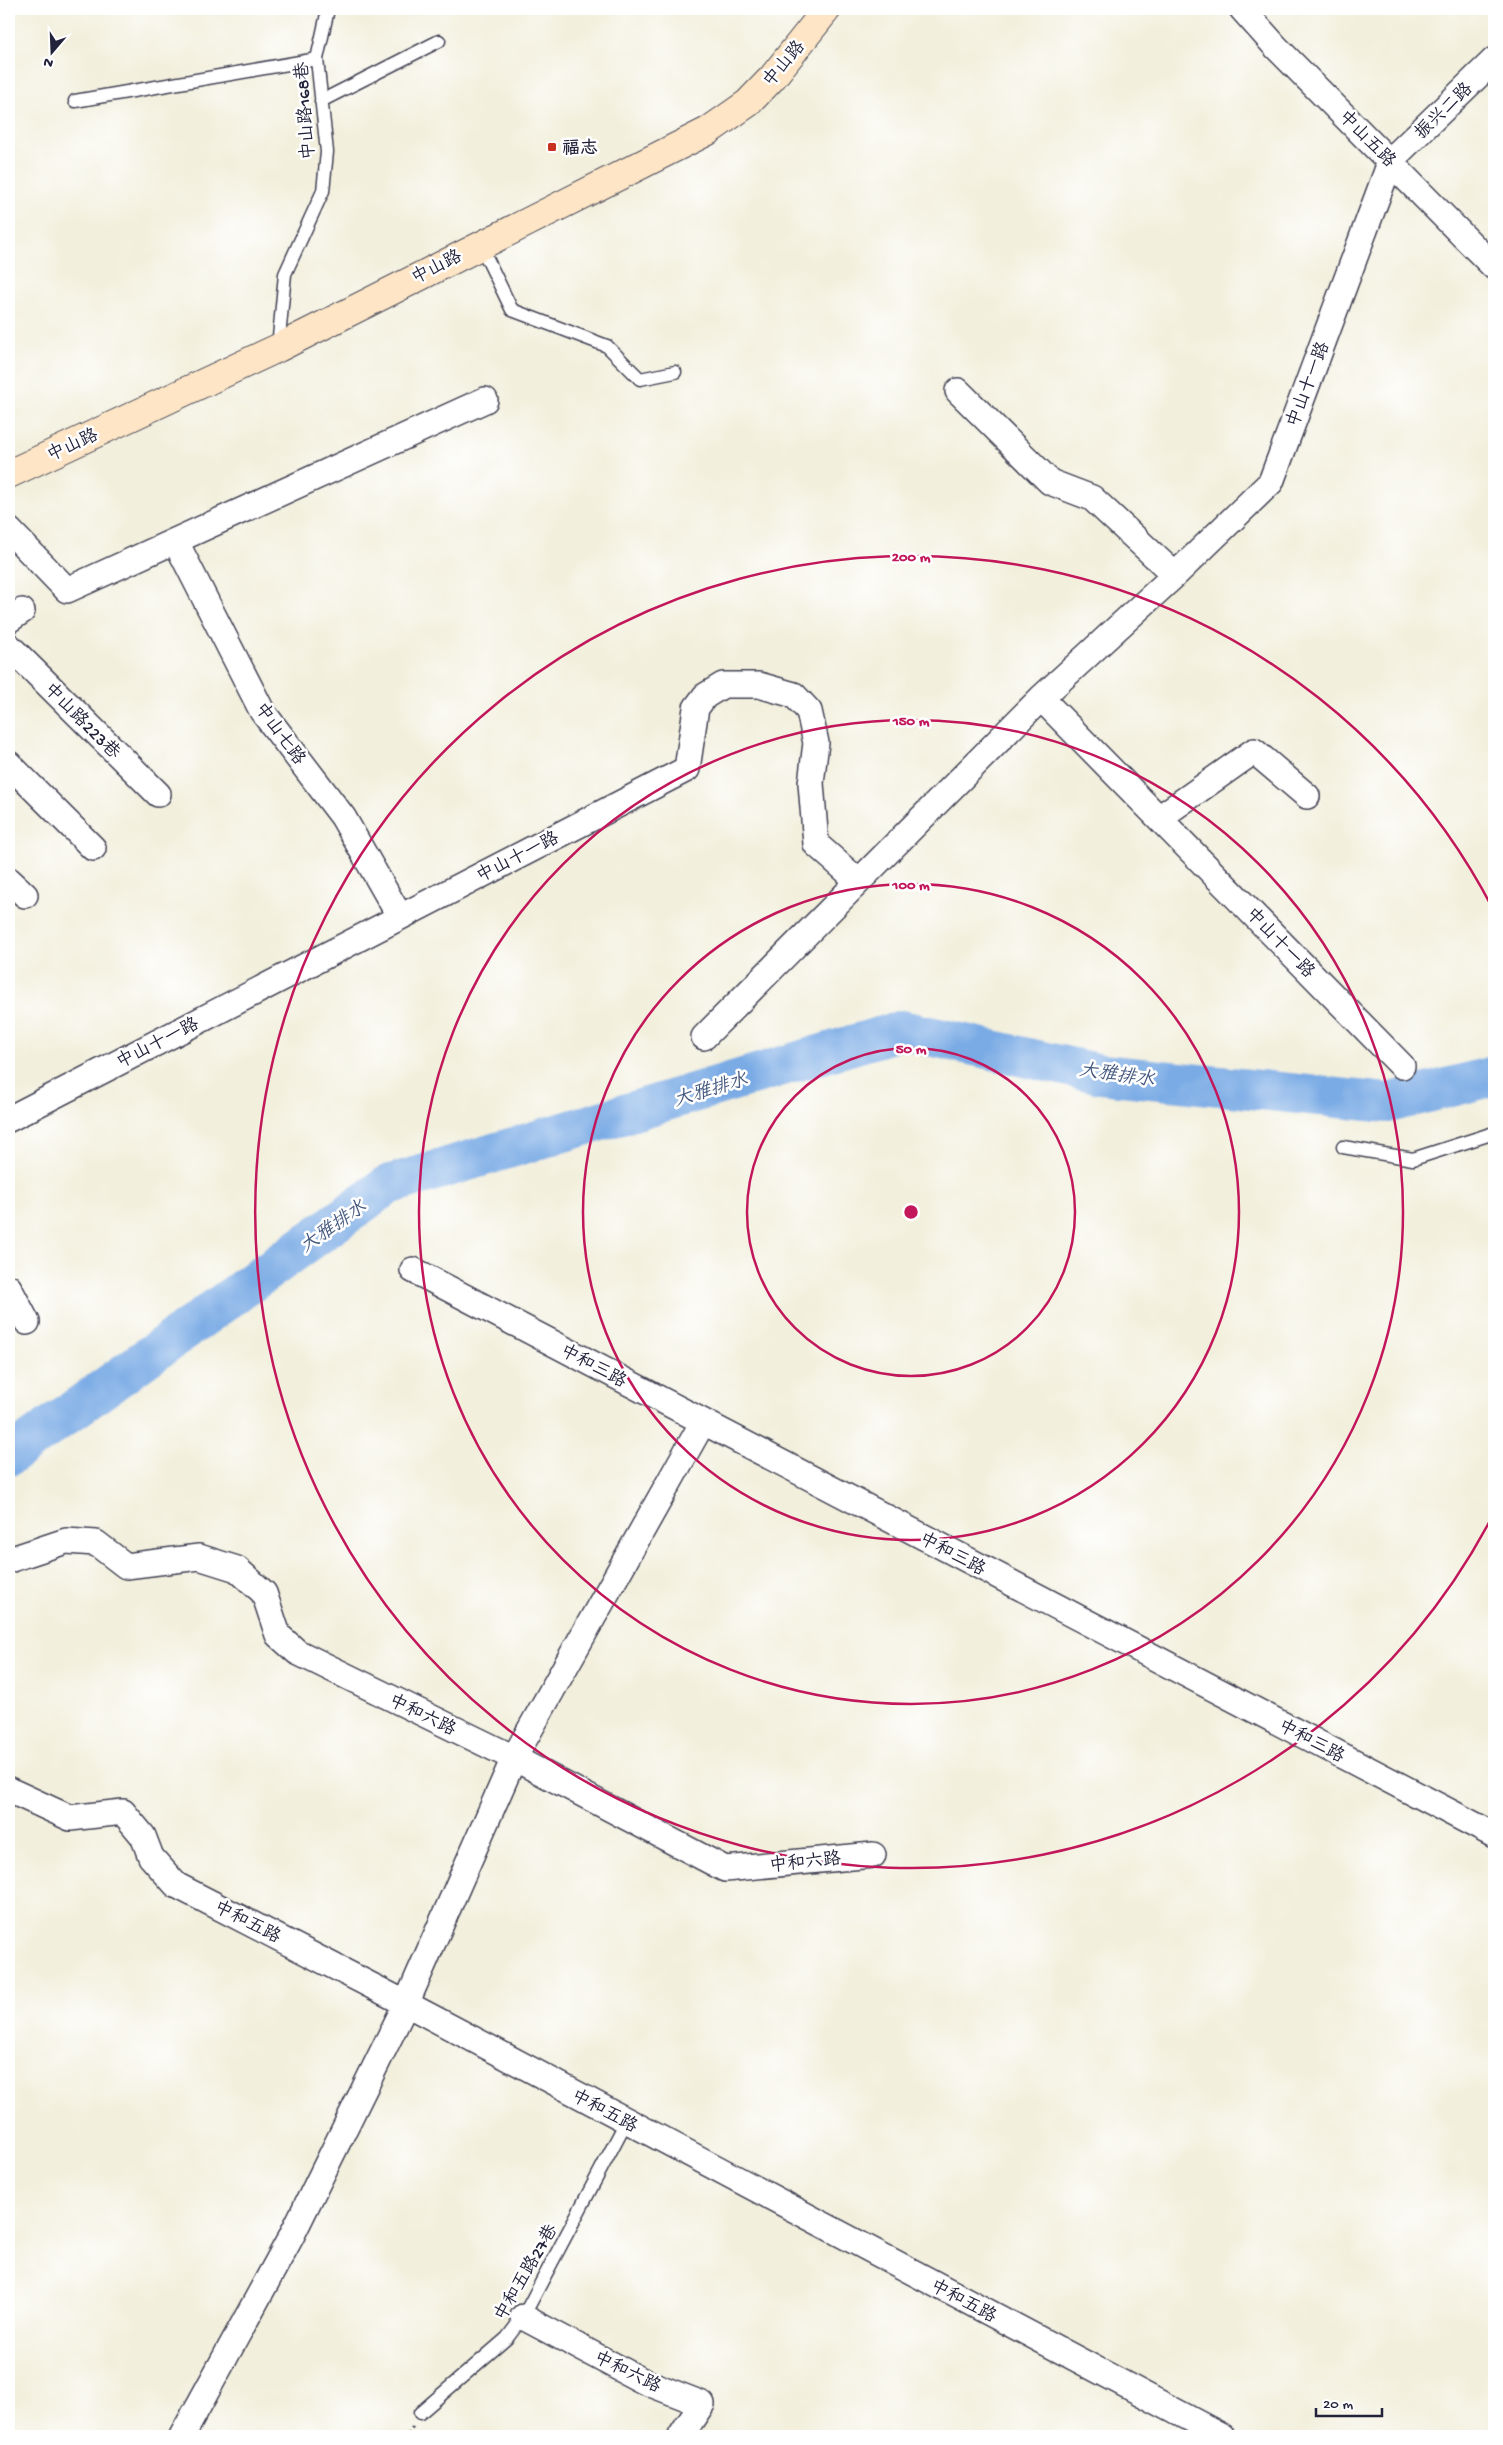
<svg xmlns="http://www.w3.org/2000/svg" width="1503" height="2445" viewBox="0 0 1503 2445" font-family="'Gochi Hand','LXGW WenKai TC',sans-serif">
<style>
.lines{fill:none;stroke-linecap:round;stroke-linejoin:round}
.river{stroke:#7aabe5;stroke-width:40}
.service-casing{stroke:#414153;stroke-width:15}
.minor-casing{stroke:#414153;stroke-width:28}
.secondary-casing{stroke:#414153;stroke-width:30}
.path{stroke:#414153;stroke-width:3;stroke-dasharray:4 4;stroke-linecap:butt}
.service{stroke:#fff;stroke-width:12}
.minor{stroke:#fff;stroke-width:25}
.secondary{stroke:#fde5c5;stroke-width:28}
.ring{fill:none;stroke:#c2185b;stroke-width:2.5}
.poi-dot{fill:#c8321e;stroke:#fff;stroke-width:2}
.labels{text-anchor:middle;stroke-width:5;stroke-linejoin:round;paint-order:stroke}
.street-label{font-size:18px;fill:#22223b;stroke:#fff}
.poi-label{font-size:18px;font-weight:bold;fill:#22223b;stroke:#fff;text-anchor:start}
.water-label{font-size:19px;font-style:italic;fill:#45597f;stroke:#fff}
.centre{fill:#c2185b;stroke:#fff;stroke-width:2.5}
.ring-label{font-size:15px;text-anchor:middle;font-weight:bold;fill:#c2185b;stroke:#fff;stroke-width:5;stroke-linejoin:round;paint-order:stroke}
</style>
<rect width="100%" height="100%" fill="#fff"/>
<filter id="ink" filterUnits="userSpaceOnUse"><feTurbulence type="fractalNoise" baseFrequency=".02" numOctaves="2"/><feDisplacementMap in="SourceGraphic" scale="10" xChannelSelector="R" yChannelSelector="G"/><feConvolveMatrix kernelMatrix="1 2 1 2 8 2 1 2 1" color-interpolation-filters="sRGB"/></filter>
<filter id="wash" filterUnits="userSpaceOnUse"><feTurbulence type="fractalNoise" baseFrequency=".0096" numOctaves="4" result="noise"/><feDisplacementMap in="SourceGraphic" scale="20" xChannelSelector="R" yChannelSelector="G"/><feGaussianBlur stdDeviation="1.12" result="paint"/><feColorMatrix in="noise" values="0 0 0 0 0 0 0 0 0 0 0 0 0 0 0 0 0 1.4 0 .05"/><feComposite in="paint" operator="in"/></filter>
<g filter="url(#wash)">
<rect width="100%" height="100%" fill="#f2efdc"/>
<g class="lines">
<path class="river" d="M9,1456L388,1185L902,1030L1101,1074L1388,1103L1494,1076"/>
</g>
</g>
<g filter="url(#ink)">
<g class="lines">
<g class="service-casing">
<path id="service" d="M75,101L317,59
M321,101L439,41
M480,244L512,310L607,346L640,379L675,372
M278,348L285,274L323,191L327,152L317,59L327,14
M1343,1147L1413,1159L1494,1133
M420,2413L507,2338L523,2317L626,2122"/>
</g>
<g class="minor-casing">
<path id="minor" d="M1242,9L1276,47L1494,267
M958,391L1050,482L1092,498L1175,575
M9,530L67,590L485,400
M176,542L262,711L343,817L400,917
M9,620L22,611
M9,646L158,794
M1041,698L1402,1066
M9,764L93,848
M1159,818L1254,751L1307,796
M9,880L25,895
M704,1037L1041,698L1175,575L1271,482L1391,160L1494,60
M9,1119L687,769L696,708L705,696L723,685H759L794,695L809,711L816,743L811,783L816,844L858,881
M413,1270L1494,1835
M9,1288L27,1322
M9,1560L66,1541L96,1543L126,1566L199,1557L237,1569L264,1593L278,1635L297,1652L514,1758L725,1869L873,1855
M9,1790L70,1818L123,1812L143,1836L151,1857L176,1885L403,2002L1222,2436
M523,2317L643,2381L702,2404L681,2436
M182,2436L291,2237L406,2004L514,1758L703,1422"/>
</g>
<g class="secondary-casing">
<path id="secondary" d="M9,474L278,348L708,131L748,103L772,78L827,9"/>
</g>
<path class="path" d="M407,2436L413,2427"/>
<use href="#service" class="service"/>
<use href="#minor" class="minor"/>
<use href="#secondary" class="secondary"/>
</g>
</g>
<g class="ring">
<circle cx="911" cy="1212" r="164"/>
<circle cx="911" cy="1212" r="328"/>
<circle cx="911" cy="1212" r="492"/>
<path d="M1493 1515A656 656 0 1 1 1493 909"/>
</g>
<rect class="poi-dot" x="547" y="142" width="10" height="10" rx="2.5"/>
<g class="labels">
<g class="street-label">
<text transform="translate(783 63) rotate(-50)" y="6">中山路</text>
<text transform="translate(1443 110) rotate(-44)" y="6">振兴二路</text>
<text transform="translate(304 111) rotate(-94)" y="6">中山路168巷</text>
<text transform="translate(1368 138) rotate(45)" y="6">中山五路</text>
<text transform="translate(436 266) rotate(-27)" y="6">中山路</text>
<text transform="translate(1307 384) rotate(-69)" y="6">中山十一路</text>
<text transform="translate(72 444) rotate(-25)" y="6">中山路</text>
<text transform="translate(83 720) rotate(45)" y="6">中山路223巷</text>
<text transform="translate(281 733) rotate(54)" y="6">中山七路</text>
<text transform="translate(517 856) rotate(-27)" y="6">中山十一路</text>
<text transform="translate(1281 942) rotate(46)" y="6">中山十一路</text>
<text transform="translate(157 1042) rotate(-27)" y="6">中山十一路</text>
<text transform="translate(594 1365) rotate(28)" y="6">中和三路</text>
<text transform="translate(953 1553) rotate(28)" y="6">中和三路</text>
<text transform="translate(423 1714) rotate(26)" y="6">中和六路</text>
<text transform="translate(1312 1740) rotate(28)" y="6">中和三路</text>
<text transform="translate(805 1861) rotate(-6)" y="6">中和六路</text>
<text transform="translate(248 1921) rotate(27)" y="6">中和五路</text>
<text transform="translate(605 2110) rotate(28)" y="6">中和五路</text>
<text transform="translate(525 2272) rotate(-60)" y="6">中和五路27巷</text>
<text transform="translate(964 2300) rotate(28)" y="6">中和五路</text>
<text transform="translate(628 2371) rotate(26)" y="6">中和六路</text>
</g>
<g class="poi-label">
<text x="562" y="153">福志</text>
</g>
<g class="water-label">
<text transform="translate(1117 1073) rotate(8)" y="7">大雅排水</text>
<text transform="translate(710 1088) rotate(-17)" y="7">大雅排水</text>
<text transform="translate(332 1225) rotate(-35)" y="7">大雅排水</text>
</g>
</g>
<circle cx="911" cy="1212" r="8" class="centre"/>
<g class="ring-label">
<text x="911" y="561">200 m</text>
<text x="911" y="725">150 m</text>
<text x="911" y="889">100 m</text>
<text x="911" y="1053">50 m</text>
</g>
<rect width="1503" height="2445" fill="none" stroke="#fff" stroke-width="30"/>
<g transform="translate(52 52) rotate(199)" stroke="#ffffff" stroke-width="4" paint-order="stroke">
<path d="M0-4L9 19L0 12L-9 19Z" fill="#22223b"/>
<text y="-8" font-size="14" font-weight="bold" text-anchor="middle" fill="#22223b">N</text>
</g>
<path d="M1316 2408v8h66v-8" fill="none" stroke="#22223b" stroke-width="2.5"/>
<text x="1323" y="2408" font-size="15" fill="#22223b" stroke="#ffffff" stroke-width="4" paint-order="stroke">20 m</text>
</svg>
